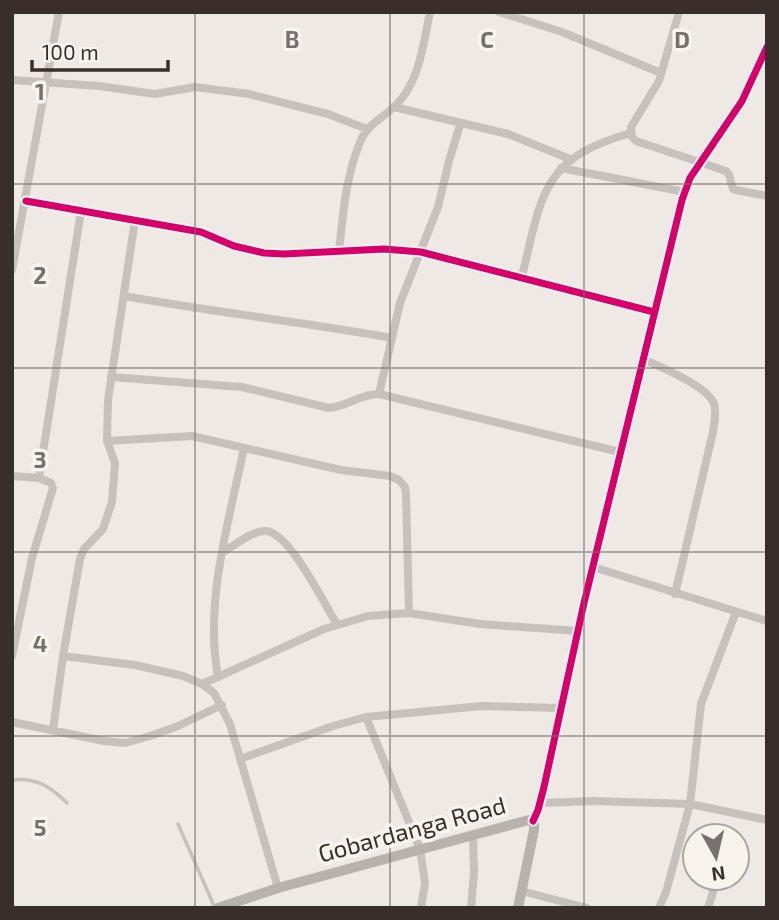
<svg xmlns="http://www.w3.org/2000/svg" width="779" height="920" viewBox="0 0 779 920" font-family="'Exo 2',sans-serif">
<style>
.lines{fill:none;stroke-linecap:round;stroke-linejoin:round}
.service{stroke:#c7c1be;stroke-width:3.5}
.minor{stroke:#c7c1be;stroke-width:8}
.secondary{stroke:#b8b2ae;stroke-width:10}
.cycleway-casing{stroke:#f9f3ee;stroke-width:11}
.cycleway{stroke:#d6006c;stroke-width:7}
.grid{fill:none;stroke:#78706d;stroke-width:2;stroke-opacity:0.55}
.labels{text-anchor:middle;stroke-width:7;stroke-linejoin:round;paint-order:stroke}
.street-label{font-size:24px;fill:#382f2c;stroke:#f9f3ee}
.grid-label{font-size:23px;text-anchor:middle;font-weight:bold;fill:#78706d;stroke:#f9f3ee;stroke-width:7;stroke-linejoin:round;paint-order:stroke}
</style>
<rect width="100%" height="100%" fill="#eee9e5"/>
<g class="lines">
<path class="service" d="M12,780C36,777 51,787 67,803
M178,824L215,908"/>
<path class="minor" d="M499,12L562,32L661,73
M679,12L659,81L631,127L632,137L636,141L726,171L729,175L733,189L736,190L767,196
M12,80L99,86L155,94L195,87L249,94L328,114L367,129
M394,107L508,134L570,159
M561,168L685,192
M26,201L201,232L234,246L264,253L284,254L384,249L421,252L654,312
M339,251C343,214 346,174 361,140C368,124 383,118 395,106C420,82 423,45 430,12
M12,270L59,12
M522,276C542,195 541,158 631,133
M124,296C213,312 303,322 392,338
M643,359C660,367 708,386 714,404C717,413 714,423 713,432L675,594
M111,377L242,387L329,408C348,406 360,394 379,394L620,452
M379,394L400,303L438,207L449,161L460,125
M107,441L192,436L341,470L390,476L399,480L405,487L406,494L409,613
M12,476L39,478L51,483L53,488L32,558L12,656
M39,478L81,211
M223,552C234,546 253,530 266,531C290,533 324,604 337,624
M593,567L767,621
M63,656L135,665L183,676L202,684L214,693L230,724L278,888
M218,677C204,601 229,522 244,448
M202,684L324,629L368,616L409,613L480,624L578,631
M366,717L420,849L425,883L421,908
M12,722L104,741L125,743L150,736L178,726L222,705
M53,730L63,656L80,559L84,549L103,529L112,502L115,463L107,441L108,400L135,220
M240,759L333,726L366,717L482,706L562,708
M541,803L594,801L690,804L767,820
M533,821L538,810L544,787L584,603L682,200L690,178L742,101L767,47
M521,891L587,908
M471,908L474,872L473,835
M659,908L666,892L690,804L701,704L736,612
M708,908L713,892"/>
<path class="secondary" d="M218,908L278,888L529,820L534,823V830L518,908"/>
<g class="cycleway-casing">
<path id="cycleway" d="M26,201L201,232L234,246L264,253L284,254L384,249L421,252L654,312
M533,821L538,810L544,787L584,603L682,200L690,178L742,101L767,47"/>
</g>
<use href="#cycleway" class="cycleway"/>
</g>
<path class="grid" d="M195,12V908M390,12V908M584,12V908M12,184H767M12,368H767M12,552H767M12,736H767"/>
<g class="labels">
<g class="street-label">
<text transform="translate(412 830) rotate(-15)" y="8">Gobardanga Road</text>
</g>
</g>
<g class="grid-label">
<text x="292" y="48">B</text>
<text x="487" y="48">C</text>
<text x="682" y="48">D</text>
<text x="40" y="100">1</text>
<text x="40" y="284">2</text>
<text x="40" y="468">3</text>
<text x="40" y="652">4</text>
<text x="40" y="836">5</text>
</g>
<rect width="779" height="920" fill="none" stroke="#382f2c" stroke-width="28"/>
<g transform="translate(716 857) rotate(172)"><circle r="33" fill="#f9f3ee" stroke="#aca5a0" stroke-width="2"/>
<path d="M0-5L12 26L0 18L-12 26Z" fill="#78706d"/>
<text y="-10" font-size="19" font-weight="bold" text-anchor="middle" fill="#382f2c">N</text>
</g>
<path d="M32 60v10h136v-10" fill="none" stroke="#382f2c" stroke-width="3.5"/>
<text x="42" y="60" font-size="21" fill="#382f2c" stroke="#f9f3ee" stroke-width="5" paint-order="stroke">100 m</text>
</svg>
